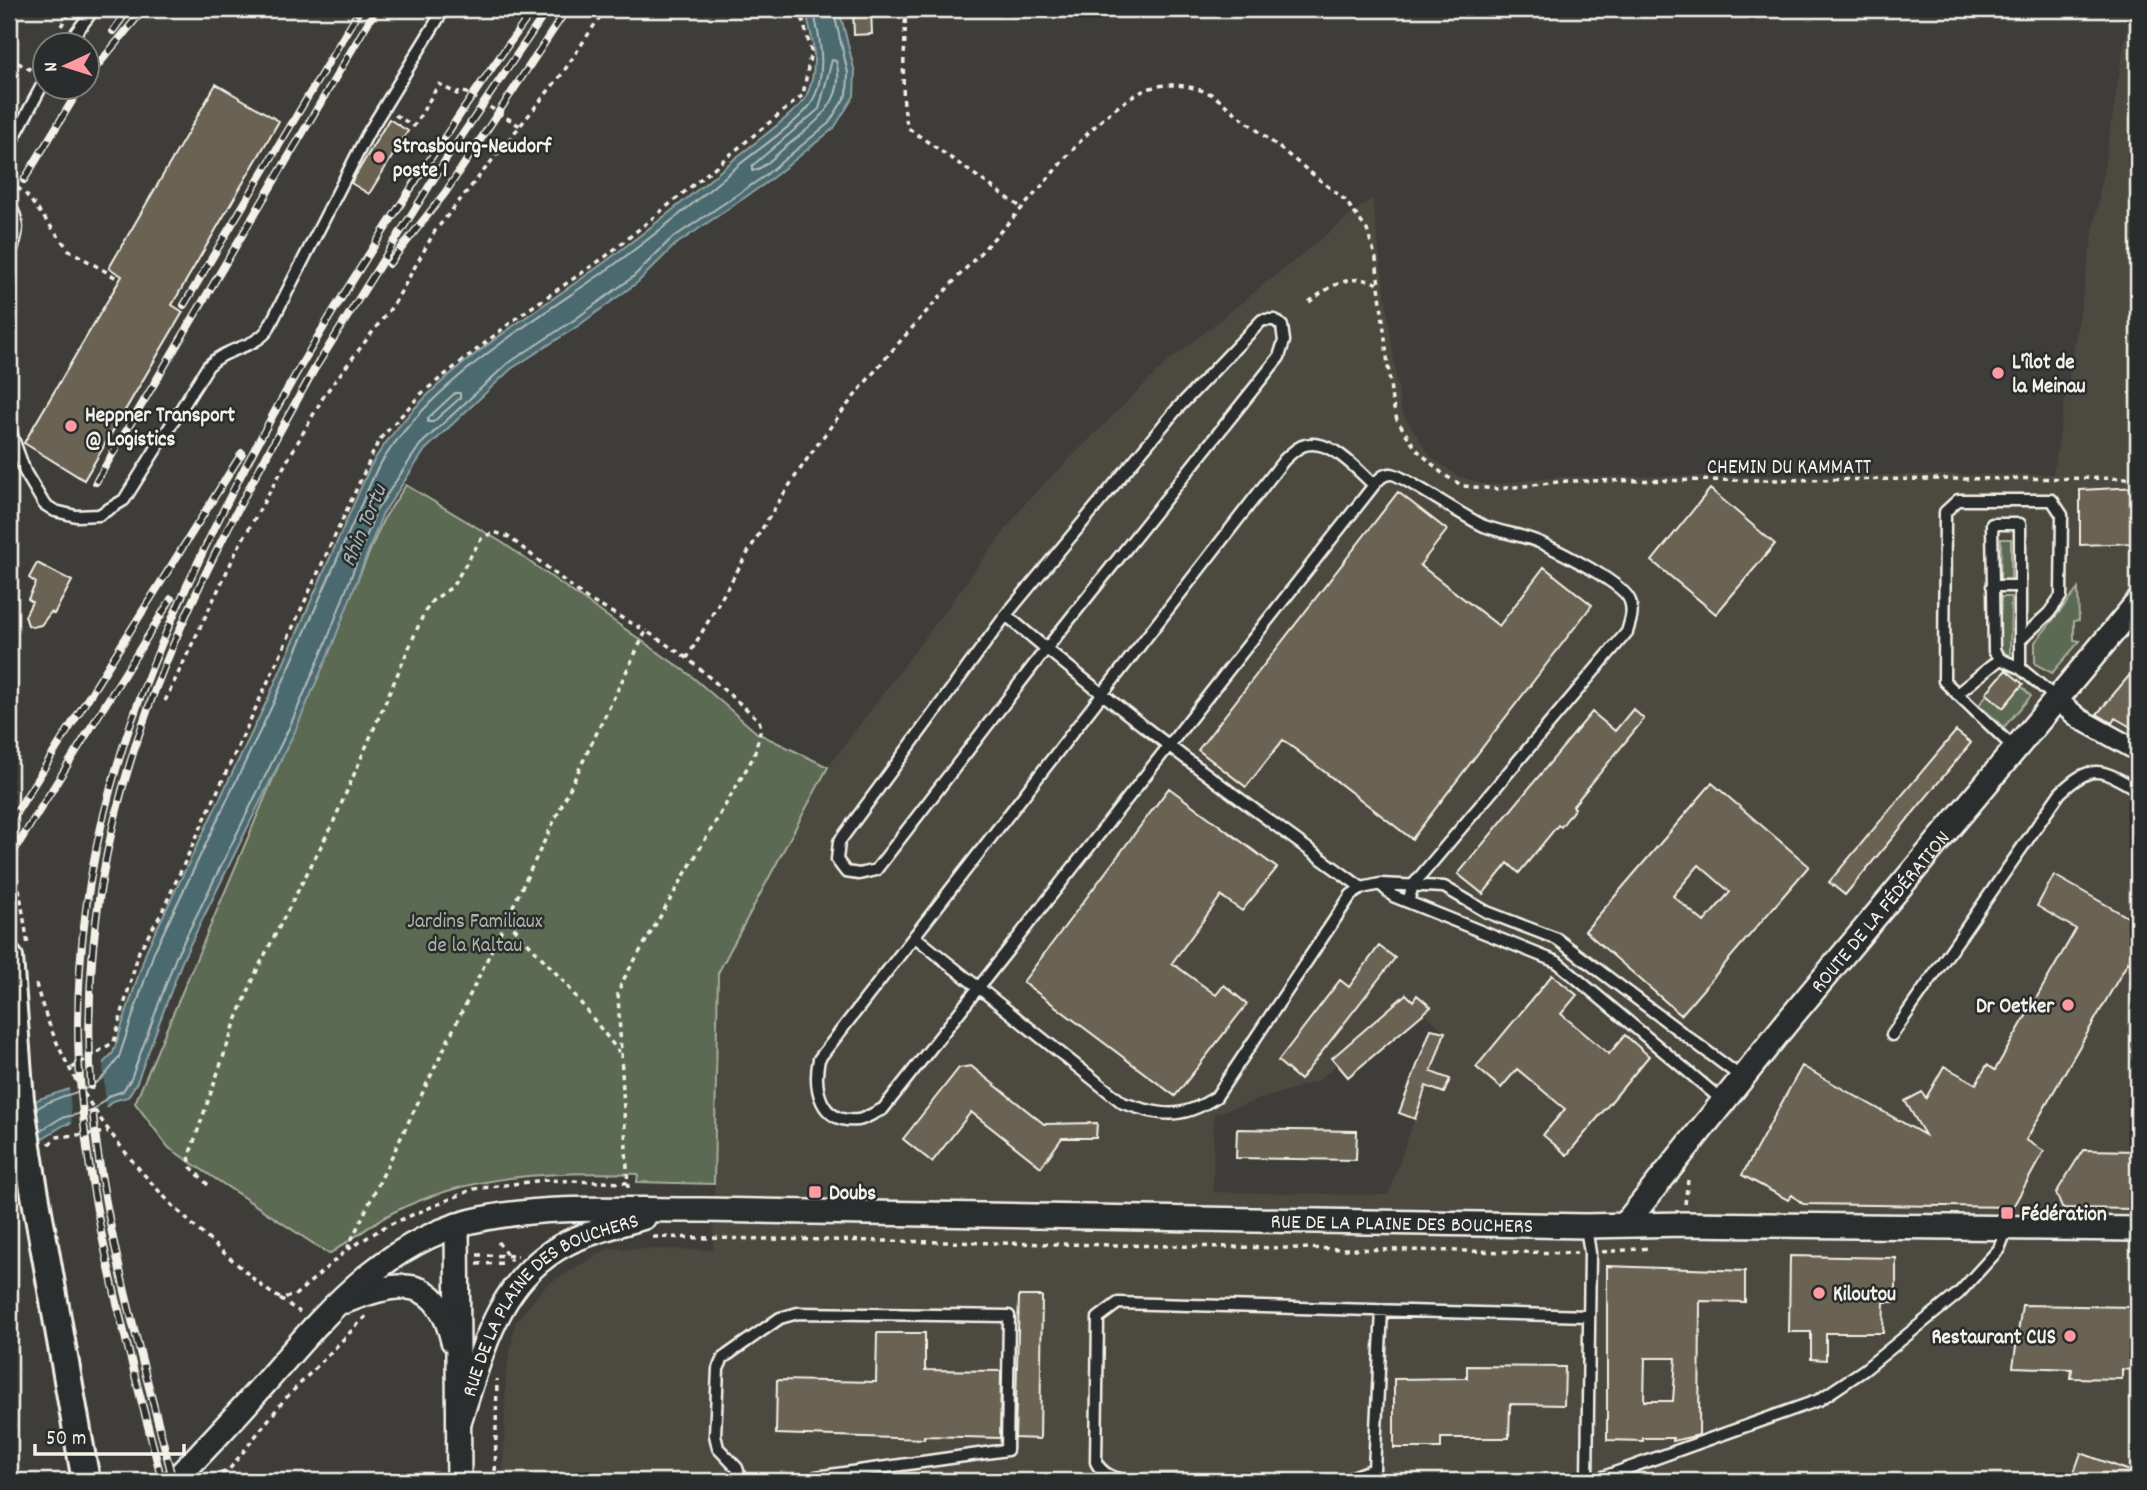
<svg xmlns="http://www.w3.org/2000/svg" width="2147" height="1490" viewBox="0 0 2147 1490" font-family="Dekko,sans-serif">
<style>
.built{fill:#4c4840;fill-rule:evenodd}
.green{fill:#5d6b53;stroke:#a8ae9e;stroke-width:2}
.water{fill:#4c6a70;stroke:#8fa0a0;stroke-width:2}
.pier{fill:#3e3d39}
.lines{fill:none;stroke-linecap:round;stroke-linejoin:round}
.shore{stroke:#b1bbb8;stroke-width:2}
.building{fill:#6b6252;stroke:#f4f1e8;stroke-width:2;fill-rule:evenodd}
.service-casing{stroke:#f4f1e8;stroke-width:15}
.minor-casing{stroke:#f4f1e8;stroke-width:24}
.tertiary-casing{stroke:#f4f1e8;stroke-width:28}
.secondary-casing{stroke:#f4f1e8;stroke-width:32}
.path{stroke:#f4f1e8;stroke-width:3.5;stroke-dasharray:5 5;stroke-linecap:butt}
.service{stroke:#2a2d2e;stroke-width:10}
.minor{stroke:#2a2d2e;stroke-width:19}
.tertiary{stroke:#2a2d2e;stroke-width:23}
.secondary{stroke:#2a2d2e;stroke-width:26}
.rail-casing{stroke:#f4f1e8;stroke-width:8}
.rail{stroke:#2a2d2e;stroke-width:5;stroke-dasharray:16;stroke-linecap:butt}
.secondary-bridge-casing{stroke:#f4f1e8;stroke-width:32;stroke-linecap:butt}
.secondary-bridge{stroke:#2a2d2e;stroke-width:26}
.poi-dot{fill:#ff9aa2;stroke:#2a2d2e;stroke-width:2.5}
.labels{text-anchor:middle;stroke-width:5;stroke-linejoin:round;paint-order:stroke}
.poi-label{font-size:21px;font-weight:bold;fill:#f4f1e8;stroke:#2a2d2e;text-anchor:start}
.street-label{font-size:21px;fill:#f4f1e8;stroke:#2a2d2e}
.park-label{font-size:21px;fill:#b0b5a5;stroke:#2a2d2e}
.water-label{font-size:23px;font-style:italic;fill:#a8b4b2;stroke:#2a2d2e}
</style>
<rect width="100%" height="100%" fill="#3e3d39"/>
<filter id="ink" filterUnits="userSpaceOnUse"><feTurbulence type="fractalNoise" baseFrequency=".0143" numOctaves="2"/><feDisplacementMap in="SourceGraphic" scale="14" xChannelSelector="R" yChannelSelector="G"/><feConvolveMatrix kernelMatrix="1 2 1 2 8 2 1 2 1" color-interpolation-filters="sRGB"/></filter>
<g filter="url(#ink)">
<path class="built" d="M2129,16L2138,17V1481H503L506,1373L515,1323L546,1285L609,1248L713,1250L718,973L828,767L1027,501L1165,364L1372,198L1401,411L1431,457L1458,476L1487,485L1556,477L2053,474ZM1411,1000L1445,1032L1388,1195L1213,1192L1214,1114L1318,1081Z"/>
<path class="green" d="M406,485L503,543L689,674L757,733L828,767L718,973L714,1184L637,1182L638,1174C554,1171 468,1174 392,1213C370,1225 350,1241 329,1254L169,1148L135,1103L383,520Z
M2001,539H2011V580H2000Z
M2078,589L2079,620L2074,621V640L2080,641L2052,673L2035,664V642Z
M2001,597H2011L2010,657L1999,648Z
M2021,686L2031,696L2004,727L1979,705L1987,694L2003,708Z"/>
<path class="water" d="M805,9H839L855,72L854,96L834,128L766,183L675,245L638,282L578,326L511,369L425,450L382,515L332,646L295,731L183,959L137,1082L128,1097L113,1101L95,1117L64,1125L9,1159V1118L39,1099L82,1085L113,1053L147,949L267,701L370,467C424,375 525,321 609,259C653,226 696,192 738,156C752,145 801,109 806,97C820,67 813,38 805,9Z"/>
<path class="pier" d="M103,1062L106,1113L97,1120L72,1127L69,1086L80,1082Z"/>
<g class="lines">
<path class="shore" d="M832,60L836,61C848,103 811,126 783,149C774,157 763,169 752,171V166L819,109Z
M455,393H460V398L433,422H428V418Z
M36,1109C71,1086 90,1102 119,1057L154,952L273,704L376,471C427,383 530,324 611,267C655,235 698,200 740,164C755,152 805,117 812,102C828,73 820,38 813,9
M40,1131L61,1118L92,1111L109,1096L123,1091L131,1079L176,957L289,728L326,643L376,511L420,445L507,364L574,320L633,277L671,239L762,178L829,123L847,94L848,73L833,9"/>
</g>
<path class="building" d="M853,9H871L872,34L854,35Z
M216,84L279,121L172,305L183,312L84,480L24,443L122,276L109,268Z
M389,119L408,131L369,194L351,183Z
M2138,487V543L2080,545V490Z
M1710,489L1775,544L1716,614L1652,561Z
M1398,492L1447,530L1420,565L1499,626L1544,567L1592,605L1412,839L1283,740L1246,787L1198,750Z
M37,563L72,581L54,614L51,612L41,625L32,627L28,625L25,616L32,602L28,599L36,583L29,578Z
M2138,665V731L2115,718L2112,723L2097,714Z
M2006,670L2023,684L2003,708L1986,693Z
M1633,709L1644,719L1573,806L1575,808L1561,827L1558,825L1519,873L1508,863L1483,894L1458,874L1592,712L1615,731Z
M1956,731L1971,743L1845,895L1829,882Z
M1712,783L1809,866L1681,1015L1585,931ZM1699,865L1730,892L1704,922L1673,896Z
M1169,788L1277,868L1242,911L1221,896L1172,963L1216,995L1224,985L1247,1004L1175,1096L1023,982Z
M2054,875L2138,923V969L2128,962L2026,1140L2044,1151L2013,1207L1803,1204L1792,1195L1788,1200L1742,1175L1802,1066L1925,1135L1905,1101L1922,1092L1926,1098L1944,1066L1976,1084L1987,1065L1995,1070L2076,929L2037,906Z
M1379,946L1395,958L1300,1080L1278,1061L1340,980L1349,987Z
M1552,975L1577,995L1561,1014L1609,1054L1625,1035L1649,1056L1567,1155L1543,1135L1565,1109L1517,1069L1501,1088L1476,1067Z
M1406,994L1413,1001L1417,995L1431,1007L1348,1077L1332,1058Z
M1431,1029L1445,1032L1431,1072L1450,1079L1444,1093L1426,1086L1415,1119L1399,1113Z
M971,1066L1044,1124L1097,1123L1096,1138H1062L1041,1167L971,1112L932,1162L903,1139L959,1068Z
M1237,1129L1357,1131L1356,1160L1236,1158Z
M2083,1150L2138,1151V1209L2062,1208L2056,1193Z
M1790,1256L1896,1258V1302H1884L1883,1333H1826V1360L1811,1359V1332H1789Z
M1607,1266L1745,1271V1302L1700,1301L1699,1435L1673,1441V1438H1643V1441L1607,1440ZM1645,1358H1676L1673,1401H1644Z
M1019,1296H1042L1040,1439L1015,1438Z
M2022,1305L2133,1307L2131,1370L2122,1369V1379L2071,1378L2072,1369L2013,1367Z
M877,1333H925V1370L1001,1371L1000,1438L924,1436V1439L776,1434L777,1380L876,1382Z
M1467,1366L1565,1367L1564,1405L1510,1404L1509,1438H1441V1448H1394V1379L1467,1378Z
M2081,1453L2138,1474V1481H2071Z"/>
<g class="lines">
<g class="service-casing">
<path id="service" d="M66,46L94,9
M9,147L46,78
M9,206C23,222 15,241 9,258
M9,427L25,472L44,504L55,511L76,516L99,515L124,500L208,366C227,347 252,349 267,331L367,135L444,9
M1374,485C1357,470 1328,435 1302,446C1296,449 1289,455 1284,460L819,1059C813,1088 820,1124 858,1120C866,1119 875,1112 883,1109L1374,485C1379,479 1383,474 1391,474C1399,473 1467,519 1484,526C1503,533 1523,535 1541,543C1559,551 1625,584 1630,601C1634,612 1630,622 1627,632L1413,885L1408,902
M1992,586H2020
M1006,615L1176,410L1262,320H1275L1282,326L1284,341L1279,357L1046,649L876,870L859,874L846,872L837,860L839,842L1006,615C1120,712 1240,800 1362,888
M2020,668L2000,659L1994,651L1992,524H2020V668L2057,699
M1957,694L2000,659
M2015,749L1944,681L1945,512L1958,500H2052L2062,515L2061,596L2049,613L2020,640
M1380,884L1393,896L1557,962L1723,1101
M914,936L1123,1103C1162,1116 1181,1120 1216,1097L1351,895L1362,888L1380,884L1444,887L1487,912L1557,939L1741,1077
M1892,1035L2060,793C2093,761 2102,770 2138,790
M1586,1227L1590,1253L1587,1481
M741,1481L737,1468L718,1448L715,1435L718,1369L723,1358L780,1318L798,1313L1009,1316L1007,1450L816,1477L810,1481
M1175,1481C1150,1480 1108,1488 1096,1462L1098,1318L1118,1303L1589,1316
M1341,1481L1374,1469L1382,1310
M1592,1481L1819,1400L1864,1370L1959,1293L1999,1249L2007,1228"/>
</g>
<g class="minor-casing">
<path id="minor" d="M2057,700L2080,719L2138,751"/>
</g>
<g class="tertiary-casing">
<g id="tertiary">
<path id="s1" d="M1626,1223L1787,1022L2138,602"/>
<path d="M457,1225L459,1481"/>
<path d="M346,1301C399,1280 438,1274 453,1341"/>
<path id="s2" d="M459,1422C482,1353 497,1279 567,1243C591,1231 618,1225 644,1217"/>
<path id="s3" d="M174,1481C205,1449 235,1417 265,1383C327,1312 388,1236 486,1218C558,1204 632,1211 704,1210L1586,1226L1686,1224L2138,1229"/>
</g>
</g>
<g class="secondary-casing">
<path id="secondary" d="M9,958L20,1100
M31,1172L86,1481"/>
</g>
<path class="path" d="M905,9C907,48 898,90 908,128L1022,208
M61,26L72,9
M9,58L33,71L46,51
M395,115L414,126L439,84L457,94L459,91L467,93L520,126
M9,182L25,193L69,250L120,280
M1309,302C1330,286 1351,272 1378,284
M165,701L239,546L325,394L394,304L435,231L562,74L605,9
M9,739L15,863L28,945
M507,920L566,984L619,1052
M36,984C64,1091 146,1188 230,1258C246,1271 262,1289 280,1298L294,1296L347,1250L386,1226L474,1189L544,1180L628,1183
M72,1068L114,1042L139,951L161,914L379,440L422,393L519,316L605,257L803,95L811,51L800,9
M49,1144L57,1137L108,1132
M208,1185L191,1167L189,1156L235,1023L258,968L333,823L424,613L432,601L452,587L481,539L494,532L509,537L587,599L646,631
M628,1188L618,994L622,982L754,756L761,728L759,720L687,658C732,581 775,500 829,429C888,350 957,278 1024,206C1060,167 1094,116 1141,92C1163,80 1192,85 1213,95L1345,200L1367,230L1376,259L1392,401L1397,420L1416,449L1444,475L1463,486L1498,489L1567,481L2138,478
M1685,1204L1688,1180
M653,1237L1577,1253
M498,1242L511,1261
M347,1249L646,631L687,658
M1602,1252L1650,1248
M477,1255L518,1256
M477,1264L507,1263
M280,1299L300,1312
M215,1481L220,1474L228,1471L284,1400L366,1316
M495,1481L497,1379"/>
<use href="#service" class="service"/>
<use href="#minor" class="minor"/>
<use href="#tertiary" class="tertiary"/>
<use href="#secondary" class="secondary"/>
<g class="rail-casing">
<path id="rail" d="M113,31L129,9
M88,77L144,9
M24,180L80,88
M389,264L445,193L567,9
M184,305L360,9
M316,367L448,156L548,9
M96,482L376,9
M9,824L242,453
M9,859L171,599
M91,1086C74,805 186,597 319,361
M93,1114C106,1238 143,1360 173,1481
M162,1481C125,1334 80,1186 78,1033C77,857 126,712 201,556C249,454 303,357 364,262C418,176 474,91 534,9"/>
</g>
<use href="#rail" class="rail"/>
<g class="secondary-bridge-casing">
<path id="secondary-bridge" d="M20,1100L31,1172"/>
</g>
<use href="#secondary-bridge" class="secondary-bridge"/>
</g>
</g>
<g class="poi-dot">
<circle cx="379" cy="157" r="7"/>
<circle cx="1998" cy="373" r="7"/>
<circle cx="71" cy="426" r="7"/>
<circle cx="2068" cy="1005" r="7"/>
<rect x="808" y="1185" width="14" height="14" rx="3.5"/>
<rect x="2000" y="1206" width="14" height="14" rx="3.5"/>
<circle cx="1819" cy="1293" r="7"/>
<circle cx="2070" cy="1336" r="7"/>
</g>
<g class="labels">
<g class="poi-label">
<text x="393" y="152">Strasbourg-Neudorf<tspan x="393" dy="24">poste 1</tspan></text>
<text x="2012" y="368">L'îlot de<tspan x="2012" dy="24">la Meinau</tspan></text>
<text x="85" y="421">Heppner Transport<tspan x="85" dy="24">@ Logistics</tspan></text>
<text x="2054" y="1012" text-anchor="end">Dr Oetker</text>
<text x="829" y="1199">Doubs</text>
<text x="2021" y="1220">Fédération</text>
<text x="1833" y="1300">Kiloutou</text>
<text x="2056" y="1343" text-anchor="end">Restaurant CUS</text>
</g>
<g class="street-label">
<text x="1789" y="473">CHEMIN DU KAMMATT</text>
<text dy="7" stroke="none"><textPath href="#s1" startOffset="402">ROUTE DE LA FÉDÉRATION</textPath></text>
<text dy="7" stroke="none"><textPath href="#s3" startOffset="1332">RUE DE LA PLAINE DES BOUCHERS</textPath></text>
<text dy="7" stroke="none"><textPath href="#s2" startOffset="159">RUE DE LA PLAINE DES BOUCHERS</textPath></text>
</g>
<g class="park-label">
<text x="475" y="927">Jardins Familiaux<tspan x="475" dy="24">de la Kaltau</tspan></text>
</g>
<g class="water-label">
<text transform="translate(362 525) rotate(-67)" y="8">Rhin Tortu</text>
</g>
</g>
<rect width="2147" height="1490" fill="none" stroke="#2a2d2e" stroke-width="35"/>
<rect x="18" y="18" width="2112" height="1455" fill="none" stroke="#f4f1e8" stroke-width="2.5" filter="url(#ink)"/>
<g transform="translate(66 66) rotate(266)"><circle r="33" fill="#2a2d2e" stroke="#7b7b78" stroke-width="2"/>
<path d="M0-5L12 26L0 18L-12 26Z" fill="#ff9aa2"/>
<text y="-10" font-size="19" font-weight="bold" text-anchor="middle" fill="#f4f1e8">N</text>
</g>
<path d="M35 1444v10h149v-10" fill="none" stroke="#f4f1e8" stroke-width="3.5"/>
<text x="46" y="1444" font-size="21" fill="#f4f1e8" stroke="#2a2d2e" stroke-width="5" paint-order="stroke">50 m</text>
</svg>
